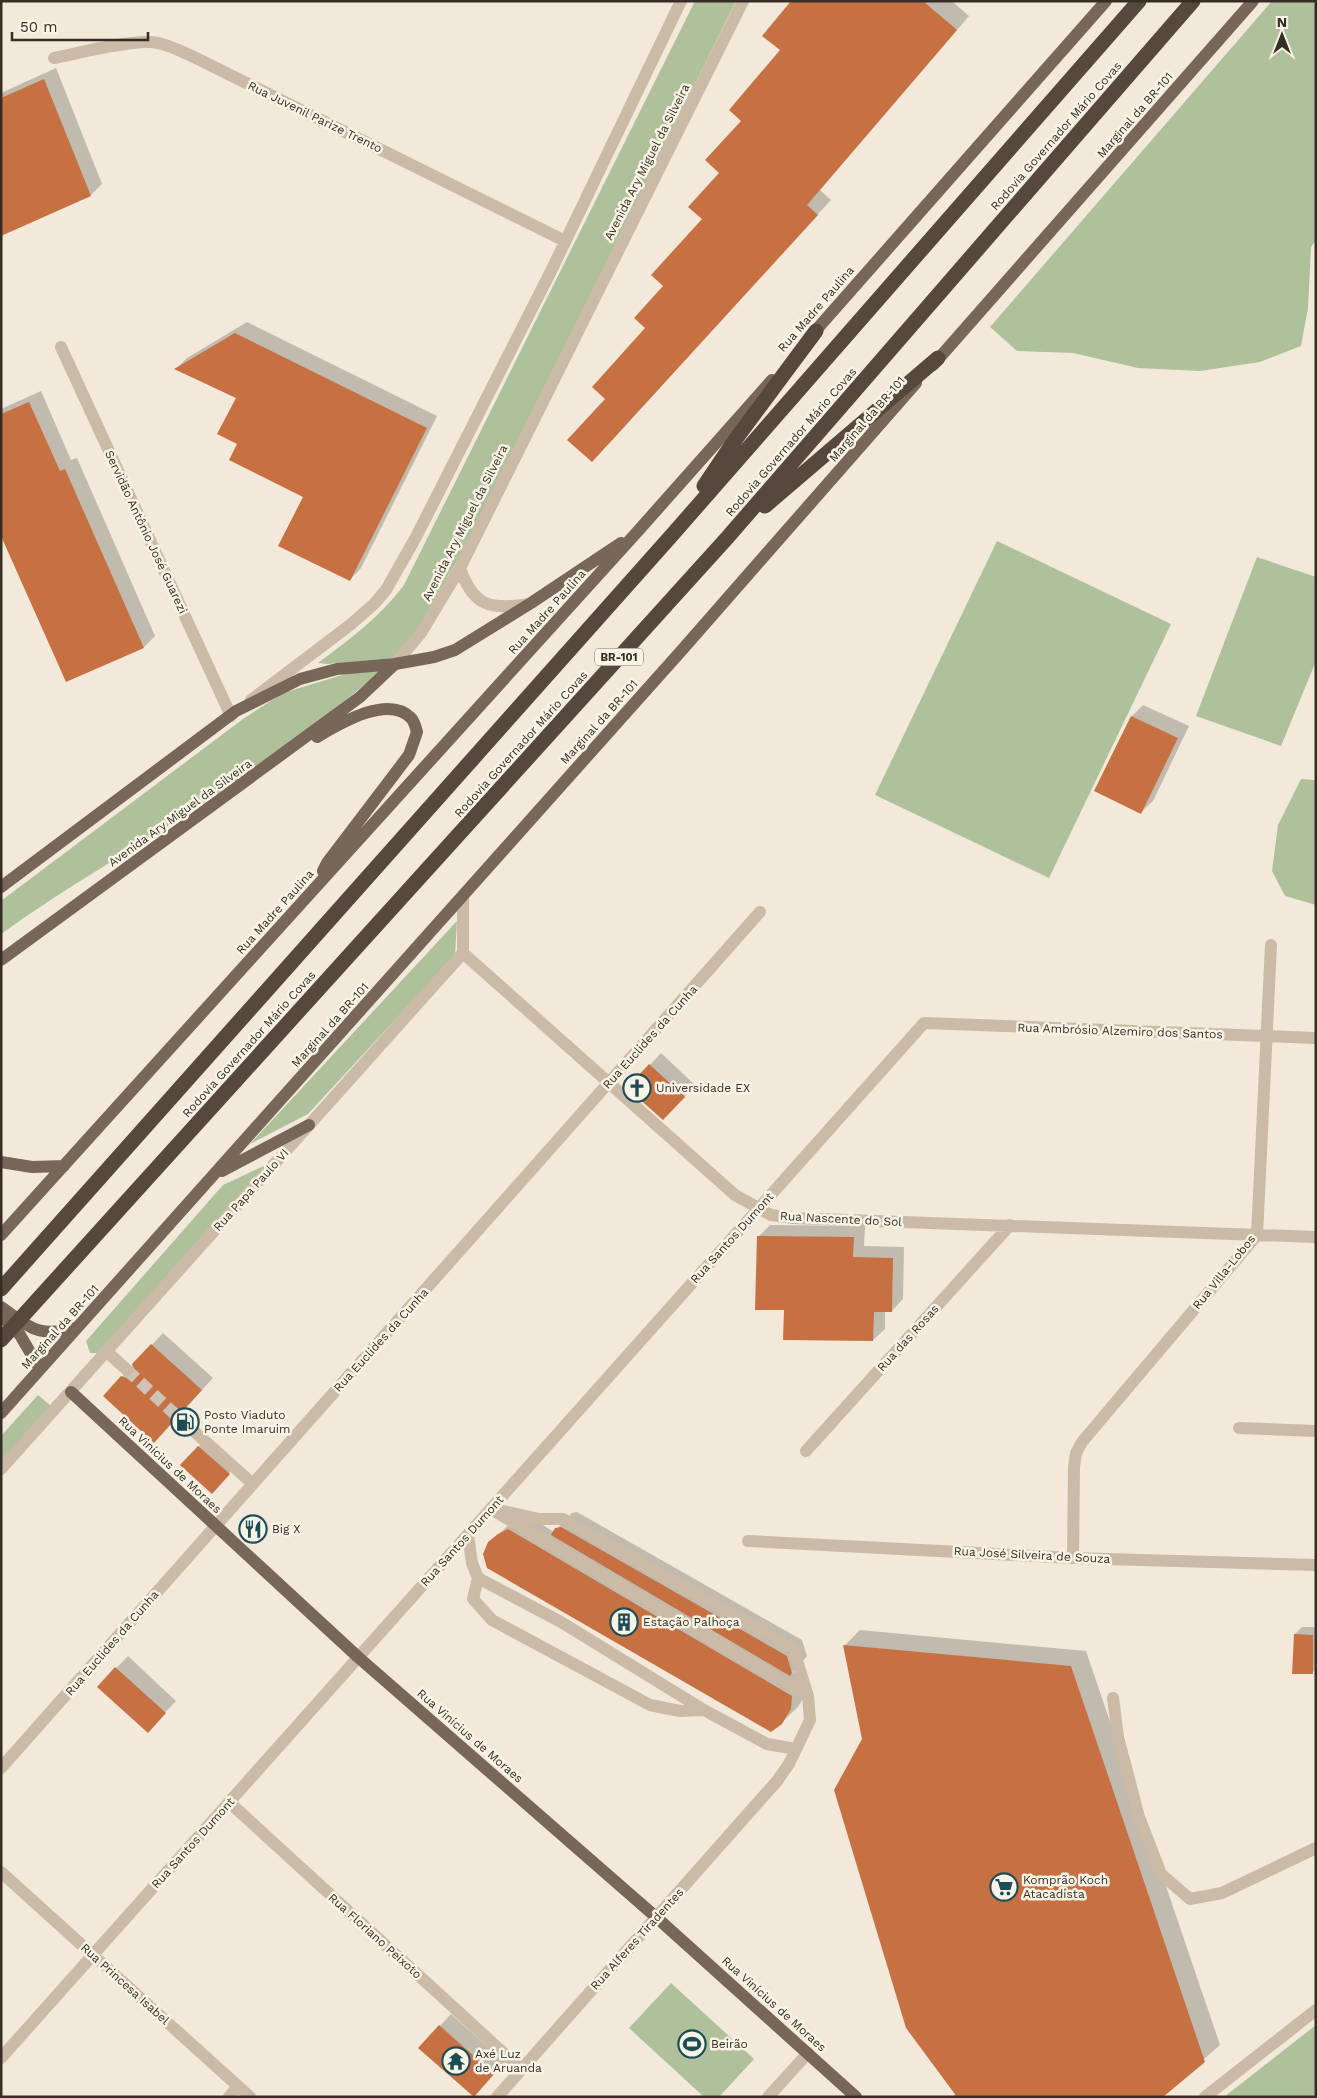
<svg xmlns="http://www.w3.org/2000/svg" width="1317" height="2098" viewBox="0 0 1317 2098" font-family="'Work Sans',sans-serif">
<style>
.green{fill:#afc19a}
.shadow{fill:#0003}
.building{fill:#c77142}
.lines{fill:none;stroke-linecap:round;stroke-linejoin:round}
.minor-tunnel{stroke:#ccc3b6;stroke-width:12;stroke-dasharray:12 6;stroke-linecap:butt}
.minor{stroke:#cabaa6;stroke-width:12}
.major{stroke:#786658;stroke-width:12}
.highway{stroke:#57483e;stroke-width:15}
.labels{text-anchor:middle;stroke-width:5;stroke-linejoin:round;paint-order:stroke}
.shield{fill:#f9f3e6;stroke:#706860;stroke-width:1}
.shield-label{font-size:11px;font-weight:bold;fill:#362d27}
.street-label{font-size:12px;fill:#362d27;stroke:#f9f3e6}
.poi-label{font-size:12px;fill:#362d27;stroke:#f9f3e6;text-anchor:start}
</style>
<rect width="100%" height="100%" fill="#f2e9da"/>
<path class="green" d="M695,1H736L469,540L416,632L395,658L328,664L318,663C350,639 380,617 404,585Z
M1272,1H1316V240L1311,247L1308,308L1301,346L1260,362L1200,371L1138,368L1073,353L1017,351L990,327Z
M997,541L1171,624L1049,878L875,795Z
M1257,557L1316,577V661L1281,746L1196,716Z
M381,670C326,719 264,763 202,804C136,848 66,887 1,934V901L243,719L283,693L352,672Z
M1301,779L1316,780V905L1285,896L1272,871L1278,825Z
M457,921L455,955L308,1114L250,1144Z
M270,1163L100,1353H90L86,1341L223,1185Z
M38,1395L51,1406L1,1461V1436Z
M671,1983L754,2059L719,2097H704L629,2028Z
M1316,2025V2097H1224Z"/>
<path class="shadow" d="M793,1H952L969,16L820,190L831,200L606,447L607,399L647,328L665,286L704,219L743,120L781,50Z
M56,68L102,184L91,195L1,235V93Z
M247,322L437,416L361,568L350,580L304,497L239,444L237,397L176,369L187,358Z
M41,391L71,460L77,458L155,636L144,647L1,533V409Z
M1143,705L1189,726L1153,801L1141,812L1132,716Z
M661,1053L695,1085L675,1107L650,1065Z
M770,1225L865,1226L864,1246L904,1247L903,1299L892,1311H885V1329L873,1340L785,1309L758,1237Z
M163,1333L213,1378L165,1430L122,1377Z
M202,1443L232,1470L212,1492L182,1465Z
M577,1512L802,1640L807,1656L793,1672L807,1680L806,1693L798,1707L781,1723L489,1543L515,1519L525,1514L554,1532L572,1513Z
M1302,1627H1316V1669L1312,1673L1295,1634Z
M860,1630L1086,1651L1220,2045L1161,2097H952L956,2093L863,1739L844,1646Z
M128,1656L176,1701L159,1719L99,1686Z
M451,2014L505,2062L474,2096L440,2026Z"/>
<path class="building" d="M791,1H923L957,30L807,205L818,215L592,462L567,440L605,399L592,387L645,328L634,318L663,286L651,275L702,219L688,207L719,173L705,160L741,121L729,110L780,50L762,36Z
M44,79L91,196L1,236V98Z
M235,333L427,428L350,581L278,546L303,497L229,460L237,444L217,434L236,398L174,369Z
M29,402L60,471L65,469L144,648L66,682L1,536V414Z
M1131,716L1178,738L1141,814L1094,791Z
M649,1064L685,1097L663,1120L627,1088Z
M757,1236L854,1237L853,1257L893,1258L892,1312H874L873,1341L783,1340L784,1310H755Z
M151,1344L202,1390L183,1411L179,1409L172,1411L170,1416L172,1423L154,1443L103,1396L121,1376L126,1378L133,1376L135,1371L132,1364Z
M198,1446L230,1474L212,1494L180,1465Z
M561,1527L787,1656L792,1673L790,1676L551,1535L555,1528Z
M508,1529L792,1696L791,1709L782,1724L771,1732L487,1568L483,1554L488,1542L498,1534Z
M1294,1634L1313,1635V1674H1292Z
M843,1645L1071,1666L1205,2062L1163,2097H957L906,2028L834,1790L862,1739Z
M115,1667L166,1713L148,1733L97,1687Z
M439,2025L494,2074L474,2097L418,2048Z"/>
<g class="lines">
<path class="minor-tunnel" d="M127,1370L178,1417"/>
<path class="minor" d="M54,58C79,53 125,41 149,42C164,42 182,52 196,58L565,241
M61,347L231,716
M460,568C473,607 491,610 529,604
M395,664L421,633L460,568L743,1
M251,700L350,625L374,604L386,590L416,537L552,269L681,1
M463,953L735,1195L771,1215L793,1218L1316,1237
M106,1351L127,1370
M178,1417L253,1484
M1239,1428L1316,1431
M806,1451L1010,1225
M1,1469L463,953V896
M491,1509L808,1696L810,1720L789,1764L777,1781L497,2097
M503,1511L539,1519H563L793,1648L808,1696
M468,1535L472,1563L478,1578L561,1622L704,1710L767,1744L796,1749
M748,1541L1073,1558L1316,1565
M1073,1558L1074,1467L1076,1453L1082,1442L1257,1235L1271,945
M478,1578L473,1599L492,1620L650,1705L680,1711L704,1710
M1113,1698L1118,1737L1139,1817L1161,1874L1190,1899L1222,1893L1316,1848
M1,1768L760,912
M229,1802L521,2069
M1,1872L250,2097
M1,2058L924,1023L1316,1038
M229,2097L238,2086
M768,2097L808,2053
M1205,2097L1316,2010"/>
<path class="major" d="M810,337L1106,1
M933,365L1253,1
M317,737C339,724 388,694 411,718C414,721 416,728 417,732L409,755L327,863L323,871
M1,887L236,711L300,679L337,669L395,664L434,657L455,650L531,603L621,543
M1,960L360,697L395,664
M1,1162L32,1167L64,1166
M222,1171L309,1125
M1,1235L638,531L772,380
M1,1307C31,1328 39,1339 78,1327
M6,1320L20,1335L40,1369
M71,1392L358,1657L656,1917L856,2097
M1,1413L682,650L916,383"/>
<path class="highway" d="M704,486L735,440L816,331
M765,506L938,358
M1,1289L672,535L1139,1
M1,1340L727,538L1193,1"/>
</g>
<defs>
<g id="church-ring" transform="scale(1.4375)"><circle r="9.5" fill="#f9f3e6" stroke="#1c4d57" stroke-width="1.5"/><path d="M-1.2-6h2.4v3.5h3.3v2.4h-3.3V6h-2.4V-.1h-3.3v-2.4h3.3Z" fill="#1c4d57"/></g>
<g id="fuel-ring" transform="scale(1.4375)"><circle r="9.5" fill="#f9f3e6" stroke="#1c4d57" stroke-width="1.5"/><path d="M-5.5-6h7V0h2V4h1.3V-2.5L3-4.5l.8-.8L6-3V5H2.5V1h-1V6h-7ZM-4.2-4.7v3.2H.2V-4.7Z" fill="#1c4d57"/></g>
<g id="restaurant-ring" transform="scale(1.4375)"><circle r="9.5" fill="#f9f3e6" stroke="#1c4d57" stroke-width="1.5"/><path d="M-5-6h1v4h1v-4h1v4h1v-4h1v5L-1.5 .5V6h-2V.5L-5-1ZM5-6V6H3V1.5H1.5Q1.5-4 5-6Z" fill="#1c4d57"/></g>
<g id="building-ring" transform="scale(1.4375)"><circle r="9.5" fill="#f9f3e6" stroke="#1c4d57" stroke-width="1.5"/><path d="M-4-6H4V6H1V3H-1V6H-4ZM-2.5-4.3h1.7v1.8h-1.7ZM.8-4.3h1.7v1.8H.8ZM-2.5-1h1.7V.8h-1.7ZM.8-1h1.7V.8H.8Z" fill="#1c4d57"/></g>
<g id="supermarket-ring" transform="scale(1.4375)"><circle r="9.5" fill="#f9f3e6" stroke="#1c4d57" stroke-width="1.5"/><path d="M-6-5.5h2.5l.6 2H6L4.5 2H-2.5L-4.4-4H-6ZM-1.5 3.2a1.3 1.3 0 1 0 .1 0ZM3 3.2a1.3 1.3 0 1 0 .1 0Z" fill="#1c4d57"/></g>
<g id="stadium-ring" transform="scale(1.4375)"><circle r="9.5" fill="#f9f3e6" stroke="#1c4d57" stroke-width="1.5"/><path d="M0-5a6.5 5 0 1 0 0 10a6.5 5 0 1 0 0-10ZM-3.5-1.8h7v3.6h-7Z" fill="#1c4d57"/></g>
<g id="temple-ring" transform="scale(1.4375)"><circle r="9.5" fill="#f9f3e6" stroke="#1c4d57" stroke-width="1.5"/><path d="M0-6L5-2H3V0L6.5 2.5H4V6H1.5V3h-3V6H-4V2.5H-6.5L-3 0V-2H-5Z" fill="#1c4d57"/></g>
</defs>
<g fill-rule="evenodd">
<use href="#church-ring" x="637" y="1088"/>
<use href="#fuel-ring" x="185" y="1422"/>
<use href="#restaurant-ring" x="253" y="1529"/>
<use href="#building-ring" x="624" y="1622"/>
<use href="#supermarket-ring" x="1004" y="1887"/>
<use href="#stadium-ring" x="692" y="2044"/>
<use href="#temple-ring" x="456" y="2061"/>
</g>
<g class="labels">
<rect class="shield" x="595" y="648.5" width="48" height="17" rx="4"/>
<g class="shield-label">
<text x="619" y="661">BR-101</text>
</g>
<g class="street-label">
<text transform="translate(1135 115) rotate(-49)" y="4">Marginal da BR-101</text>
<text transform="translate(315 117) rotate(26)" y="4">Rua Juvenil Parize Trento</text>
<text transform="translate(1056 136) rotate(-49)" y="4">Rodovia Governador Mário Covas</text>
<text transform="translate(647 162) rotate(-63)" y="4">Avenida Ary Miguel da Silveira</text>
<text transform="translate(816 309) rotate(-49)" y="4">Rua Madre Paulina</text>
<text transform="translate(867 419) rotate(-49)" y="4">Marginal da BR-101</text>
<text transform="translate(791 442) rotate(-49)" y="4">Rodovia Governador Mário Covas</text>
<text transform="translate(465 523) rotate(-63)" y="4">Avenida Ary Miguel da Silveira</text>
<text transform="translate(146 532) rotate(65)" y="4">Servidão Antônio José Guarezi</text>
<text transform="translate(547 612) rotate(-48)" y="4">Rua Madre Paulina</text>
<text transform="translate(599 722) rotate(-48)" y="4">Marginal da BR-101</text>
<text transform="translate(521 744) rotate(-48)" y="4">Rodovia Governador Mário Covas</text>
<text transform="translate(180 813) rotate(-36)" y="4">Avenida Ary Miguel da Silveira</text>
<text transform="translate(275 912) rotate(-48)" y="4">Rua Madre Paulina</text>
<text transform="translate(330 1025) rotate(-48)" y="4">Marginal da BR-101</text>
<text transform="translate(1120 1031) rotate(2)" y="4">Rua Ambrósio Alzemiro dos Santos</text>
<text transform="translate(650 1037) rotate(-48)" y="4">Rua Euclides da Cunha</text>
<text transform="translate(249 1044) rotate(-48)" y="4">Rodovia Governador Mário Covas</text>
<text transform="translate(251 1190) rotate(-48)" y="4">Rua Papa Paulo VI</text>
<text transform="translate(841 1219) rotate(3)" y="4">Rua Nascente do Sol</text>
<text transform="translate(732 1238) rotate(-48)" y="4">Rua Santos Dumont</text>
<text transform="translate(1224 1272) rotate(-51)" y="4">Rua Villa-Lobos</text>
<text transform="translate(60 1327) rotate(-48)" y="4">Marginal da BR-101</text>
<text transform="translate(908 1338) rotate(-48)" y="4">Rua das Rosas</text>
<text transform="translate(381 1340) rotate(-48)" y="4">Rua Euclides da Cunha</text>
<text transform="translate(170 1465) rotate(43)" y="4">Rua Vinícius de Moraes</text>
<text transform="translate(462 1541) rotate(-48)" y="4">Rua Santos Dumont</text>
<text transform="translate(1032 1555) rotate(3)" y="4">Rua José Silveira de Souza</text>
<text transform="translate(112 1643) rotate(-49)" y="4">Rua Euclides da Cunha</text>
<text transform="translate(470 1736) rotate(41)" y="4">Rua Vinícius de Moraes</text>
<text transform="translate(193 1843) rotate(-48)" y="4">Rua Santos Dumont</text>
<text transform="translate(375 1936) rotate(42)" y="4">Rua Floriano Peixoto</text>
<text transform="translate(637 1939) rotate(-48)" y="4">Rua Alferes Tiradentes</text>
<text transform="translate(125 1984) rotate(42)" y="4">Rua Princesa Isabel</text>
<text transform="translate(774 2004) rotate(42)" y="4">Rua Vinícius de Moraes</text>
</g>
<g class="poi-label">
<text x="656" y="1092">Universidade EX</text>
<text x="204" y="1419">Posto Viaduto<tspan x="204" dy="14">Ponte Imaruim</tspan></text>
<text x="272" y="1533">Big X</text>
<text x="643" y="1626">Estação Palhoça</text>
<text x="1023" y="1884">Komprão Koch<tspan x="1023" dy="14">Atacadista</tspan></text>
<text x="711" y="2048">Beirão</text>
<text x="475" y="2058">Axé Luz<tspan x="475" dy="14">de Aruanda</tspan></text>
</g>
</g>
<rect width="1317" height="2098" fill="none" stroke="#362d27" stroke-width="5"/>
<g transform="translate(1282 35)" stroke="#f9f3e6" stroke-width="4" paint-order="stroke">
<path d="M0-4L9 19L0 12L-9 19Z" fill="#362d27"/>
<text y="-8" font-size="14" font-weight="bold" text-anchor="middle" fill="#362d27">N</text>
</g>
<path d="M12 32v8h136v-8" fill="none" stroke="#362d27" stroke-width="2.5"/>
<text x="20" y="32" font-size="15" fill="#362d27" stroke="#f9f3e6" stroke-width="4" paint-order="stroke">50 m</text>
</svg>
